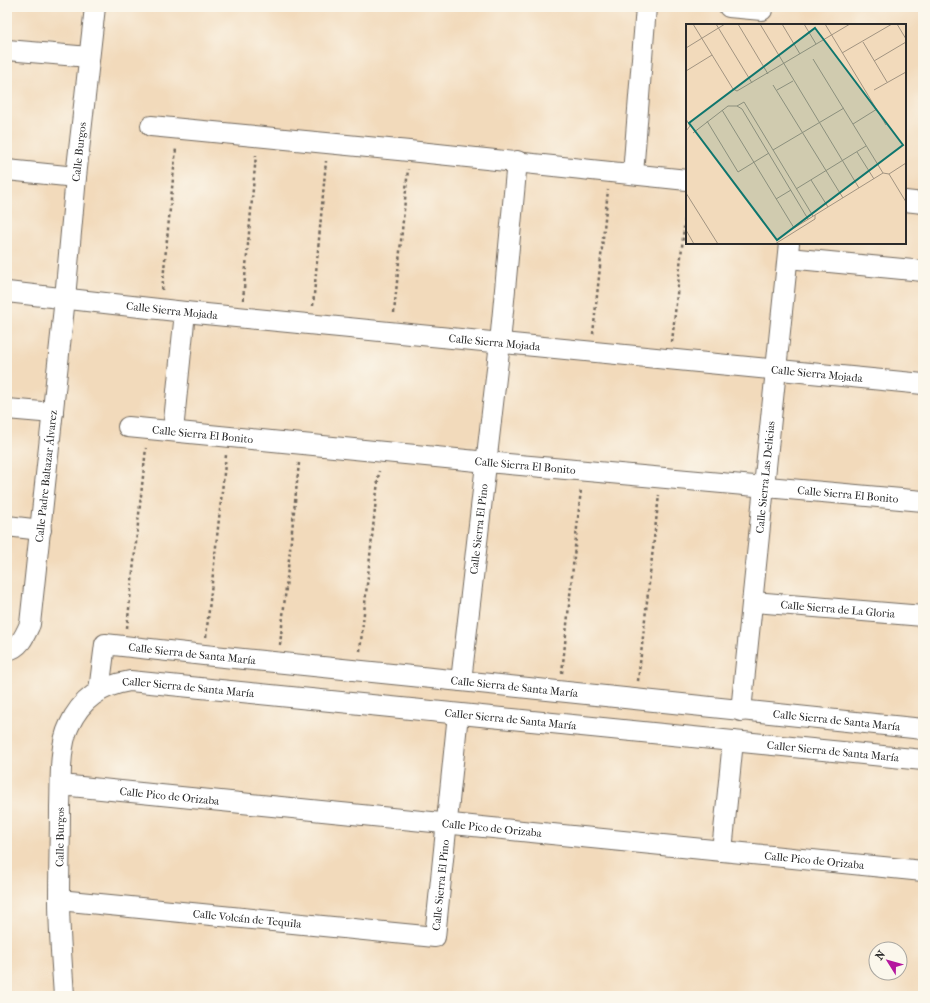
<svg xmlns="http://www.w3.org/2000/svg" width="930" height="1003" viewBox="0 0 930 1003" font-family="'IM FELL French Canon',serif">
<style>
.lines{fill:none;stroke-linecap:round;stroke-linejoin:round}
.street-casing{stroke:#71685d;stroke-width:22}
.path{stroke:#71685d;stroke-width:2.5;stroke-dasharray:3 3;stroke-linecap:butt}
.street{stroke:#fff;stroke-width:20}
.labels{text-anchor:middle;stroke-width:3.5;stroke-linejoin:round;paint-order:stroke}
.street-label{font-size:11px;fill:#2b2b2b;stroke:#fbf7ec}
.inset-road{fill:none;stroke:#a29481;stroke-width:1}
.view{fill:#0f766e;fill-opacity:0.15;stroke:#0f766e;stroke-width:2}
.inset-edge{fill:none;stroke:#2b2b2b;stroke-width:2}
</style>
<rect width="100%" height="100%" fill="#fbf7ec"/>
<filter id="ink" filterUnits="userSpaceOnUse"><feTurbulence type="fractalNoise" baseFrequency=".025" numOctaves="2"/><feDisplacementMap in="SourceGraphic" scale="8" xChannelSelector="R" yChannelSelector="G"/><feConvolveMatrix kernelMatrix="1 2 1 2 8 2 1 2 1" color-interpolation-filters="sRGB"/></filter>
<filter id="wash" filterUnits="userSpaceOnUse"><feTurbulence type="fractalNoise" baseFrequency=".012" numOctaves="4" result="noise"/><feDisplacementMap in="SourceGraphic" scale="16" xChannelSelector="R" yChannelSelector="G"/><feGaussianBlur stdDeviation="0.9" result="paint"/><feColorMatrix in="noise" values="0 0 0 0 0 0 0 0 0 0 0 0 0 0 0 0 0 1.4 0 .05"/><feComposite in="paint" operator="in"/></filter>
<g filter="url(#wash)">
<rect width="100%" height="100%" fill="#f2dabb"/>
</g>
<g filter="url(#ink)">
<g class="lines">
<g class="street-casing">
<g id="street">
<path d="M729,7L762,10"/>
<path d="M7,50L89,57"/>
<path d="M151,126L409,151L687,180"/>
<path d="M7,170L76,177"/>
<path d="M633,174L646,7"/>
<path d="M905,201L923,203"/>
<path d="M788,258L923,271"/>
<path id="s1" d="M7,292L185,312L923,384"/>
<path d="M7,409L53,413"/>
<path id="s2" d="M128,427L487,462L923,501"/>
<path d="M173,431L185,312"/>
<path d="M7,526L41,530"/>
<path id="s3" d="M753,602L923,616"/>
<path id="s4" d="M7,650C20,648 25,635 30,624L65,298L76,177L95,7"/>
<path id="s5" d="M461,681L500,343L517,161"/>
<path id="s6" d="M99,691L105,644L204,655L461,681L923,729"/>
<path id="s7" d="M741,711L789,243"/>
<path id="s8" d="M61,785L923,871"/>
<path d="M722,851L733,741"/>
<path id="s9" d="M59,900L435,937L458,714"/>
<path id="s10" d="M64,996C62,964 59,931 59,899C59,868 60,837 60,807C61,784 59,746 69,726C81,699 101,686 130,681L923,760"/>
</g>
</g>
<path class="path" d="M162,290L176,148
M243,300L256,155
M313,306L326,161
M394,313L408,169
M593,334L608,190
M672,342L687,199
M127,628L146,448
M206,637L226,455
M280,645L299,463
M360,651L379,471
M562,673L581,489
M638,681L659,495"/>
<use href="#street" class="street"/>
</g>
</g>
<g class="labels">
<g class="street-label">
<text dy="4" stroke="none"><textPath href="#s4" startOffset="511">Calle Burgos</textPath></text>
<text dy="4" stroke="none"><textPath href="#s1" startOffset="166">Calle Sierra Mojada</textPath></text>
<text dy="4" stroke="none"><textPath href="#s1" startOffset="490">Calle Sierra Mojada</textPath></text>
<text dy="4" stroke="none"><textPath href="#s1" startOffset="814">Calle Sierra Mojada</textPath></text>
<text dy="4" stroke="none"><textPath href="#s2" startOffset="75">Calle Sierra El Bonito</textPath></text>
<text dy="4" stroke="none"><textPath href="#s2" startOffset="399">Calle Sierra El Bonito</textPath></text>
<text dy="4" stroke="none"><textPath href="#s4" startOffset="185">Calle Padre Baltazar Álvarez</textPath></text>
<text dy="4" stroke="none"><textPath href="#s7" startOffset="235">Calle Sierra Las Delicias</textPath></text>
<text dy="4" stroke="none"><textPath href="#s2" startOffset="723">Calle Sierra El Bonito</textPath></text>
<text dy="4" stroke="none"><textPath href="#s5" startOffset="153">Calle Sierra El Pino</textPath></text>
<text dy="4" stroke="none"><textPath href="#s3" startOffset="85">Calle Sierra de La Gloria</textPath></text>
<text dy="4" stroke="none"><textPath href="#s6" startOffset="135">Calle Sierra de Santa María</textPath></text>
<text dy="4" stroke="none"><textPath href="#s6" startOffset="459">Calle Sierra de Santa María</textPath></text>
<text dy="4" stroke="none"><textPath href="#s10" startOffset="409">Caller Sierra de Santa María</textPath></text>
<text dy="4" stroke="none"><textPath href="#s10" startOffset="733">Caller Sierra de Santa María</textPath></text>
<text dy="4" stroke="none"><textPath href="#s6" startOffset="783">Calle Sierra de Santa María</textPath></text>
<text dy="4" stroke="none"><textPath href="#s10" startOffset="1057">Caller Sierra de Santa María</textPath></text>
<text dy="4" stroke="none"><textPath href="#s8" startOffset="109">Calle Pico de Orizaba</textPath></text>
<text dy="4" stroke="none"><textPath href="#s8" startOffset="433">Calle Pico de Orizaba</textPath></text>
<text dy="4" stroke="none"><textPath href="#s10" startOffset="159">Calle Burgos</textPath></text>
<text dy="4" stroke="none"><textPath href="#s8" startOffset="757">Calle Pico de Orizaba</textPath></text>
<text dy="4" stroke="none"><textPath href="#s9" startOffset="430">Calle Sierra El Pino</textPath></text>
<text dy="4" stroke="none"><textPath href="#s9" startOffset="189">Calle Volcán de Tequila</textPath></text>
</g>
</g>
<g transform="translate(686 24)">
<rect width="220" height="220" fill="#f2dabb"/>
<path class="inset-road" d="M7,0L47,65L51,67L164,0M30,0L66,59M52,0L82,50M74,0L173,164M96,0L114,30M118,0L130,20M139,0L200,101M211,0L220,15M177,18L201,58M0,24L39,0M156,29L206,0M127,35L197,149M188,37L220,18M0,47L26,31M87,61L157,174M91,66L107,57M188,66L220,48M51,82L58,78L127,192M51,82L56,85L122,195M36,86L108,204L197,149L203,150M0,95L4,102L0,107M21,97L52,148L83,129M167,100L191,85M7,109L42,82H51M87,126L158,84M171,128L188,155M203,150L220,178M203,150L220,139M125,156L142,183M110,165L180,122M0,169L32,220M90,175L105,166M0,206L8,220M89,220L129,195V191"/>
<path class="view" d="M129,4L217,121L91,216L3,99Z"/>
<rect width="220" height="220" class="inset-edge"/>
</g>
<rect width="930" height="1003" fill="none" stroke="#fbf7ec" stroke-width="24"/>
<g transform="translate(888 961) rotate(307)"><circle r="19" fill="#fbf7ec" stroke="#a8a59f"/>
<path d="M0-3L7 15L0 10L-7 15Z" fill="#b5179e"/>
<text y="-6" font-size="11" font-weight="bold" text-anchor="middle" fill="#2b2b2b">N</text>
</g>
</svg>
